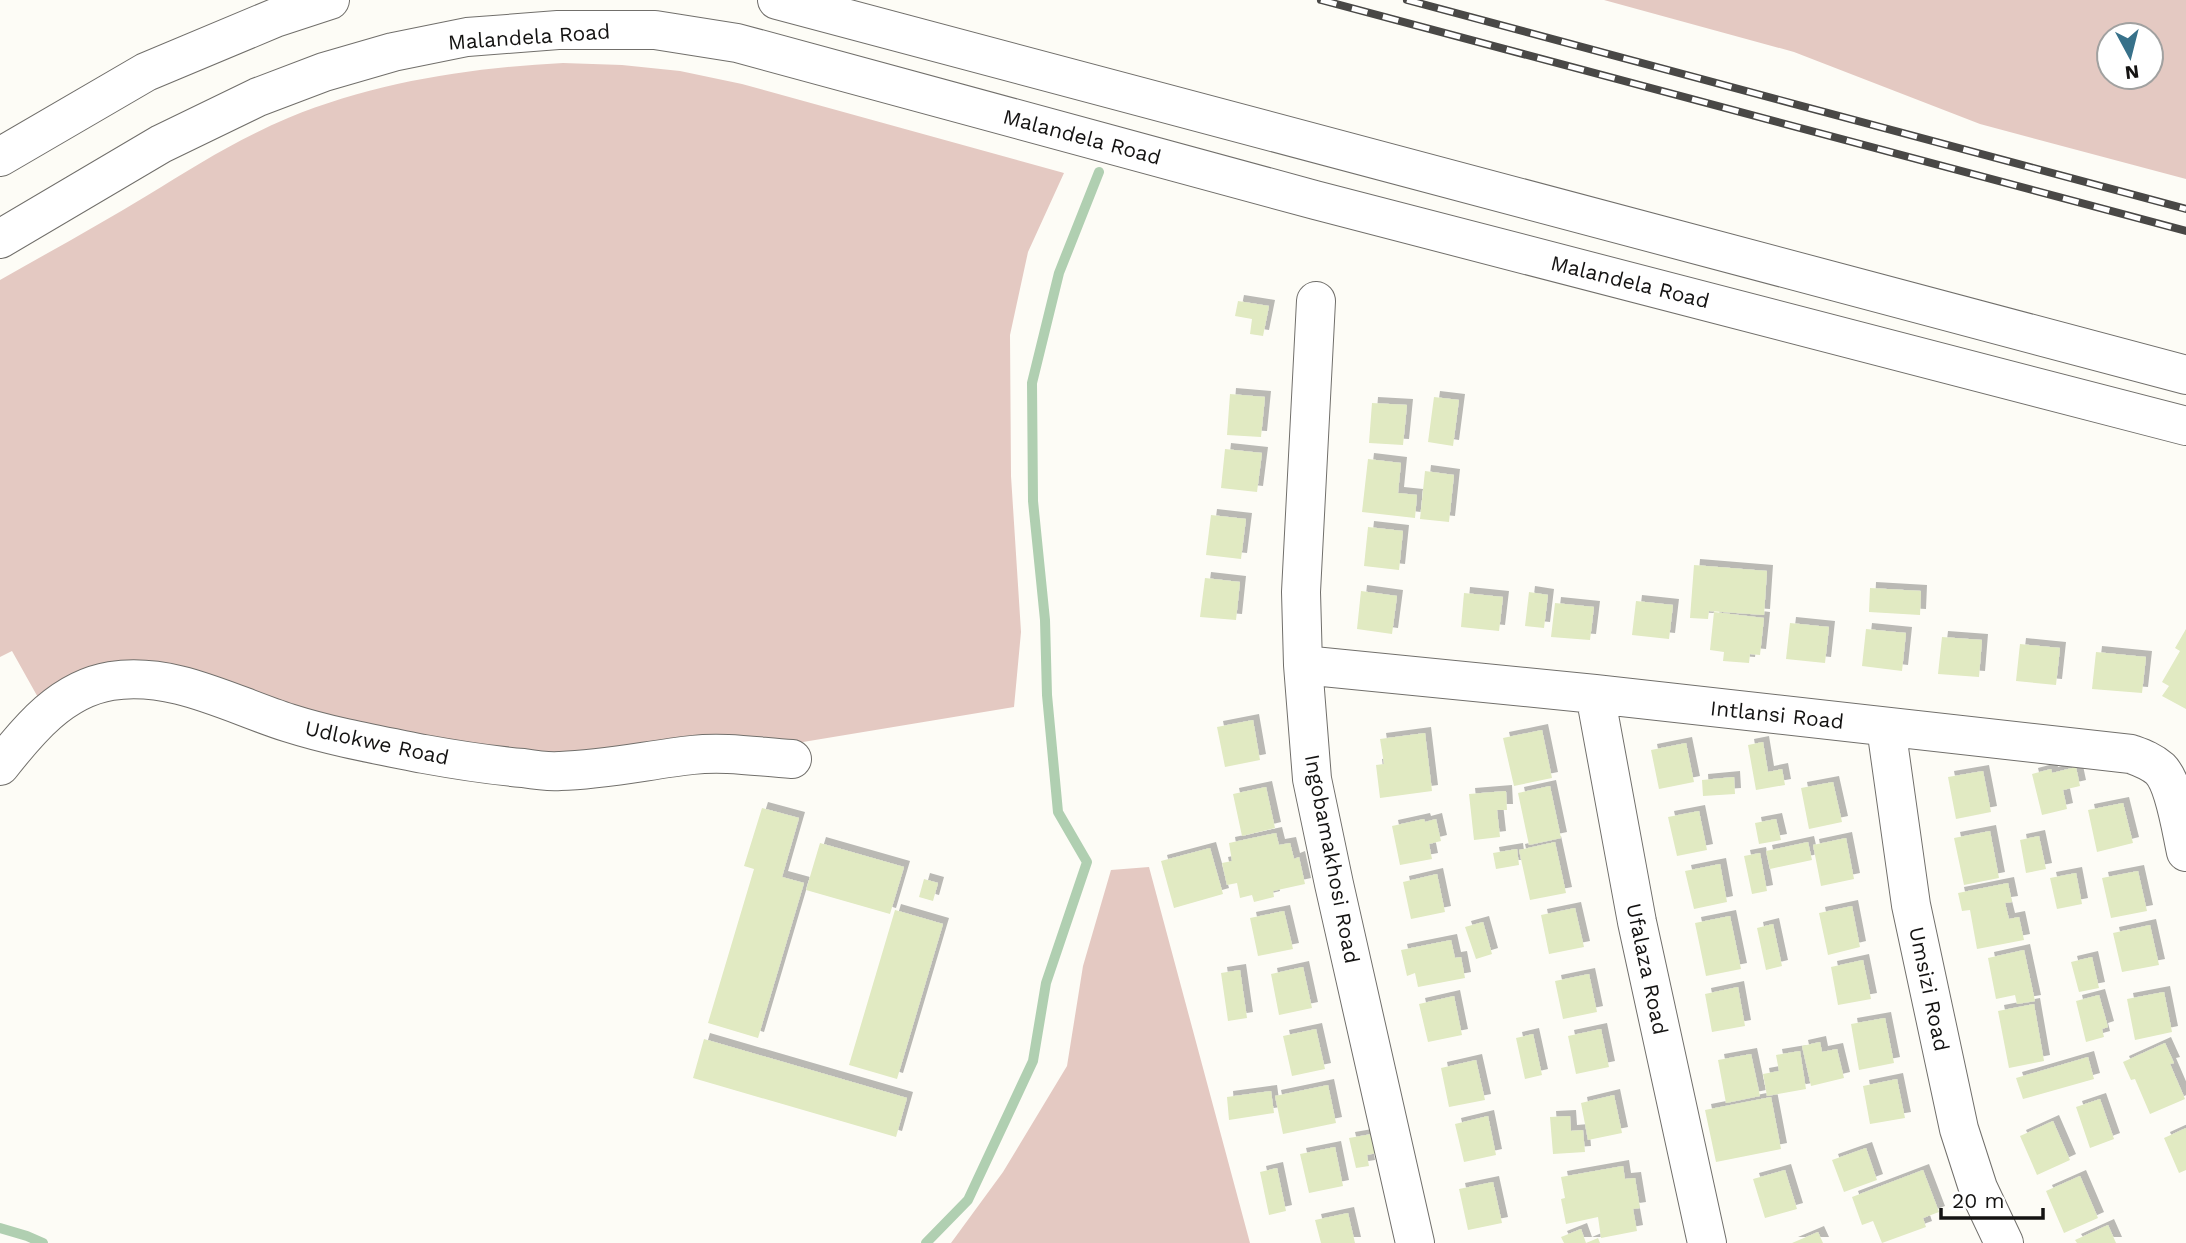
<svg xmlns="http://www.w3.org/2000/svg" width="2186" height="1243" viewBox="0 0 2186 1243" font-family="'Work Sans',sans-serif">
<style>
.green{fill:#e4c9c2;fill-rule:evenodd}
.lines{fill:none;stroke-linecap:round;stroke-linejoin:round}
.stream{stroke:#b0cfb1;stroke-width:10}
.building{fill:#e1eac2;filter:url(#shadow)}
.minor-casing{stroke:#716f6b;stroke-width:40}
.major-casing{stroke:#716f6b;stroke-width:40}
.minor{stroke:#fff;stroke-width:38}
.major{stroke:#fff;stroke-width:38}
.rail-casing{stroke:#494846;stroke-width:8}
.rail{stroke:#fff;stroke-width:5;stroke-dasharray:16;stroke-linecap:butt}
.labels{text-anchor:middle;stroke-width:6;stroke-linejoin:round;paint-order:stroke}
.street-label{font-size:21px;fill:#141312;stroke:#fff}
</style>
<defs>
<filter id="shadow"><feDropShadow dx="6" dy="-6" stdDeviation="0" flood-color="#0004"/></filter>
</defs>
<rect width="100%" height="100%" fill="#fdfcf6"/>
<path class="green" d="M1604,0H2186V179L1980,124L1794,52ZM2109,35H2151V77H2109Z
M563,63L622,65L680,71L742,84L1064,173L1028,252L1010,335L1011,476L1021,632L1014,707L791,744L569,754L471,748L353,722L153,665L40,701L12,651L0,657V280C49,252 99,225 148,195C193,167 238,139 288,118C376,82 469,68 563,63Z
M1149,867L1250,1243H951L1003,1172L1067,1066L1083,966L1111,870Z"/>
<g class="lines">
<path class="stream" d="M0,1228L27,1236L43,1243
M926,1243L968,1200L1033,1061L1046,983L1087,862L1058,812L1047,695L1045,620L1033,501L1032,383L1059,273L1099,172"/>
</g>
<path class="building" d="M1238,301L1269,306L1263,336L1250,334L1252,319L1235,316Z
M1230,394L1265,397L1261,437L1227,435Z
M1434,397L1459,400L1453,446L1428,442Z
M1372,403L1407,405L1403,445L1369,443Z
M1225,449L1262,453L1257,492L1221,488Z
M1368,459L1401,463L1398,493L1417,495L1415,518L1362,512Z
M1425,471L1454,475L1449,522L1420,519Z
M1211,515L1246,519L1241,559L1206,555Z
M1368,527L1403,531L1399,570L1364,566Z
M1694,565L1767,571L1764,615L1709,611L1708,619L1690,618Z
M1205,578L1240,582L1236,620L1200,617Z
M1870,588L1921,591L1920,615L1869,612Z
M1361,591L1397,596L1392,634L1357,629Z
M1529,592L1548,595L1544,628L1525,626Z
M1464,593L1503,597L1499,631L1461,627Z
M1636,601L1673,605L1669,639L1632,635Z
M1555,603L1594,607L1590,640L1551,637Z
M1714,612L1764,618L1760,655L1750,654L1749,663L1723,661L1724,652L1710,650Z
M1790,623L1829,627L1825,663L1786,659Z
M1866,629L1906,633L1902,671L1862,666Z
M2186,629V709L2162,696L2169,686L2162,682L2180,651L2175,648Z
M1942,637L1982,640L1979,677L1938,674Z
M2020,644L2060,648L2056,685L2016,681Z
M2096,652L2146,657L2142,693L2092,689Z
M1253,720L1260,760L1225,767L1217,727Z
M1542,730L1552,778L1514,786L1503,738Z
M1425,733L1432,791L1380,798L1376,765L1384,764L1380,739Z
M1763,742L1768,772L1782,769L1785,785L1756,790L1748,745Z
M1686,743L1694,782L1659,789L1651,750Z
M2076,767L2080,786L2063,790L2067,809L2042,815L2032,774L2051,769L2052,773Z
M1983,771L1991,812L1956,819L1948,777Z
M1734,777L1735,794L1703,796L1702,780Z
M1833,782L1842,822L1809,829L1801,788Z
M1550,786L1561,838L1529,845L1518,793Z
M1266,787L1275,828L1242,836L1233,794Z
M1506,791L1507,810H1497L1500,837L1474,840L1469,794Z
M2123,803L2133,843L2097,852L2088,810Z
M762,808L799,818L782,877L804,883L758,1038L708,1023L754,869L744,866Z
M1699,811L1707,850L1677,856L1668,817Z
M1424,819L1425,822L1436,819L1441,841L1429,844L1432,859L1400,865L1392,826Z
M1776,819L1781,840L1759,844L1755,823Z
M1990,831L1999,878L1964,885L1954,838Z
M1276,833L1279,845L1290,843L1294,859L1299,857L1305,884L1273,891L1274,897L1254,902L1252,895L1240,898L1237,883L1227,885L1222,863L1232,861L1229,843Z
M2039,836L2046,869L2026,873L2020,840Z
M1846,838L1854,879L1821,886L1813,845Z
M1555,842L1566,893L1530,900L1519,850Z
M1808,842L1812,860L1770,869L1766,851Z
M820,843L904,867L890,914L806,890Z
M1210,848L1223,894L1174,908L1161,861Z
M1517,849L1519,865L1496,869L1493,853Z
M1760,853L1767,891L1752,894L1744,856Z
M1720,864L1727,902L1694,909L1685,871Z
M2138,871L2147,911L2111,918L2102,878Z
M2076,873L2082,904L2057,909L2050,878Z
M1437,874L1445,912L1411,919L1403,882Z
M924,879L938,883L933,901L919,897Z
M2008,883L2012,902L2005,903L2009,919L2019,917L2024,940L1977,949L1970,910L1962,911L1958,893Z
M1852,906L1860,947L1828,955L1819,913Z
M1575,908L1584,947L1549,954L1541,915Z
M895,910L943,924L897,1079L849,1065Z
M1284,911L1293,949L1258,956L1250,918Z
M1730,916L1741,969L1706,976L1695,923Z
M1483,922L1492,954L1476,959L1465,927Z
M1773,924L1782,966L1766,970L1757,928Z
M2150,925L2159,965L2122,972L2113,933Z
M1451,940L1455,958L1461,957L1465,978L1418,987L1415,973L1407,976L1401,950Z
M2024,950L2035,1001L2017,1004L2015,995L1996,999L1988,958Z
M2092,957L2099,988L2079,992L2071,962Z
M1863,960L1871,999L1838,1005L1831,967Z
M1303,967L1312,1008L1279,1015L1271,974Z
M1240,970L1247,1018L1228,1021L1221,973Z
M1589,974L1597,1012L1563,1019L1555,981Z
M1738,987L1745,1026L1712,1032L1705,994Z
M2164,992L2172,1032L2135,1040L2127,999Z
M2099,995L2108,1027L2102,1029L2104,1037L2086,1042L2076,1001Z
M1454,996L1462,1035L1428,1042L1419,1004Z
M2034,1004L2044,1061L2009,1068L1998,1011Z
M1885,1018L1894,1063L1859,1070L1851,1024Z
M1316,1029L1325,1069L1292,1076L1283,1036Z
M1601,1029L1609,1067L1576,1074L1568,1036Z
M1533,1034L1542,1075L1525,1079L1516,1038Z
M704,1039L907,1098L896,1137L693,1078Z
M1820,1042L1822,1052L1837,1049L1844,1078L1811,1086L1802,1046Z
M2165,1043L2174,1063L2170,1064L2185,1099L2150,1114L2135,1079L2131,1080L2123,1062Z
M1800,1051L1806,1089L1767,1096L1763,1074L1779,1071L1776,1055Z
M1751,1054L1760,1096L1726,1103L1718,1060Z
M2088,1057L2094,1079L2023,1099L2016,1078Z
M1476,1060L1485,1100L1449,1107L1441,1068Z
M1897,1079L1905,1118L1870,1124L1863,1086Z
M1328,1085L1336,1123L1283,1134L1275,1096Z
M1271,1091L1274,1113L1229,1120L1227,1097Z
M1614,1095L1622,1133L1588,1140L1581,1103Z
M1771,1097L1781,1149L1716,1162L1705,1110Z
M2100,1099L2114,1139L2090,1148L2076,1107Z
M1488,1116L1496,1155L1464,1162L1455,1124Z
M1570,1116L1571,1131L1583,1130L1585,1152L1553,1154L1550,1117Z
M2053,1121L2070,1160L2037,1175L2020,1136Z
M2186,1128V1170L2179,1173L2164,1138Z
M1372,1134L1376,1153L1367,1155L1369,1166L1356,1168L1349,1138Z
M1335,1147L1343,1186L1309,1193L1300,1154Z
M1866,1148L1877,1180L1844,1192L1832,1160Z
M1623,1166L1625,1179L1635,1178L1640,1208L1633,1209L1637,1231L1601,1238L1598,1217L1566,1224L1561,1199L1565,1198L1561,1177Z
M1277,1168L1286,1211L1269,1215L1260,1172Z
M1785,1170L1797,1209L1765,1218L1753,1179Z
M1923,1170L1939,1212L1923,1218L1926,1227L1882,1243L1873,1221L1862,1225L1852,1197Z
M2080,1176L2098,1218L2064,1233L2046,1191Z
M1493,1182L1502,1223L1468,1230L1459,1189Z
M1348,1213L1355,1243H1321L1315,1220Z
M2108,1225L2116,1243H2077L2075,1240Z
M1581,1229L1586,1243L1598,1238L1600,1243H1564L1561,1237Z
M1818,1232L1823,1243H1792Z"/>
<g class="lines">
<g class="minor-casing">
<path id="minor" d="M1316,301L1301,592L1303,665L1312,779L1334,884L1415,1243
M1303,665L1595,694L2131,754C2142,758 2151,761 2160,769C2175,784 2181,830 2186,852
M1595,694L1637,922L1707,1243
M1886,727L1911,905L1959,1129L1978,1188L2004,1243
M0,766C29,729 62,689 111,681C173,671 232,705 289,723C333,737 379,745 424,754C457,760 489,765 523,768C535,770 548,772 560,771C604,770 648,760 692,755C725,751 759,757 792,759"/>
</g>
<g class="major-casing">
<path id="major" d="M777,0L2186,375
M0,157L146,72L275,18L330,0
M0,239L161,144L258,97L324,72L393,52L467,37L558,30H655L737,43L1315,200L2186,426"/>
</g>
<use href="#minor" class="minor"/>
<use href="#major" class="major"/>
<g class="rail-casing">
<path id="rail" d="M1321,0L2186,231
M1407,0L2186,209"/>
</g>
<use href="#rail" class="rail"/>
</g>
<g class="labels">
<g class="street-label">
<text transform="translate(529 37) rotate(-4)" y="7">Malandela Road</text>
<text transform="translate(1082 137) rotate(15)" y="7">Malandela Road</text>
<text transform="translate(1630 282) rotate(14)" y="7">Malandela Road</text>
<text transform="translate(1777 715) rotate(6)" y="7">Intlansi Road</text>
<text transform="translate(377 743) rotate(12)" y="7">Udlokwe Road</text>
<text transform="translate(1332 859) rotate(79)" y="7">Ingobamakhosi Road</text>
<text transform="translate(1647 969) rotate(78)" y="7">Ufalaza Road</text>
<text transform="translate(1929 989) rotate(78)" y="7">Umsizi Road</text>
</g>
</g>
<g transform="translate(2130 56) rotate(173)"><circle r="33" fill="#ffffff" stroke="#a1a1a0" stroke-width="2"/>
<path d="M0-5L12 26L0 18L-12 26Z" fill="#37718a"/>
<text y="-10" font-size="19" font-weight="bold" text-anchor="middle" fill="#141312">N</text>
</g>
<path d="M1941 1208v10h102v-10" fill="none" stroke="#141312" stroke-width="3.5"/>
<text x="1952" y="1208" font-size="21" fill="#141312" stroke="#ffffff" stroke-width="5" paint-order="stroke">20 m</text>
</svg>
